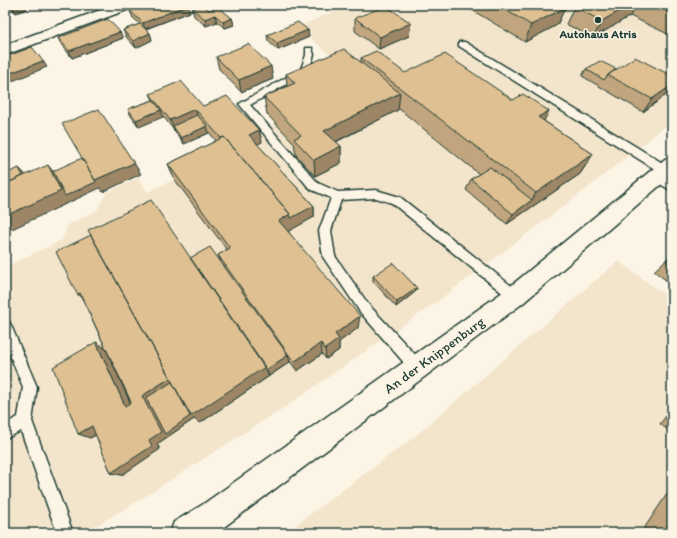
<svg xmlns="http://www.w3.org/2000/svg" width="677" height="538" viewBox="0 0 677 538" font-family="Itim,sans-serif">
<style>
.built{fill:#f3e5cc}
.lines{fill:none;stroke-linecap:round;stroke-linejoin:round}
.lane-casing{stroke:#1f3d34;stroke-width:3}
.street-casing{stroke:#1f3d34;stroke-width:3}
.lane{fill:#fcf5e5;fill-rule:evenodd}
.street{fill:#fcf5e5;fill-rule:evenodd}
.wall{fill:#c0a57e;stroke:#1f3d34}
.shaded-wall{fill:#9c8666;stroke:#1f3d34}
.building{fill:#dfc092;stroke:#1f3d34}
.poi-dot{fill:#1f3d34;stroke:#fcf5e5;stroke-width:1.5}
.labels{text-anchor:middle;stroke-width:3;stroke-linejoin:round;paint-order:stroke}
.far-poi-label{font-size:12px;font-weight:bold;fill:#1f3d34;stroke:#fcf5e5}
.street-label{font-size:14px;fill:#1f3d34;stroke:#fcf5e5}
</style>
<rect width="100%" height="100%" fill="#fcf5e5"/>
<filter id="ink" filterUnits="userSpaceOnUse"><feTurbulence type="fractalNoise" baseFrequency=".025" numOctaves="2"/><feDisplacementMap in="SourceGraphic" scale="8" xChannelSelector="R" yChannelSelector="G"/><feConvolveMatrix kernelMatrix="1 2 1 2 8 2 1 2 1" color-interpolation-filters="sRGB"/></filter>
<g filter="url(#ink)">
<path class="built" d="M348,5H454L461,9L470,5H672V121L580,194L438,301L288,405L130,506L84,533H5V267L62,240L68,225L97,210L106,193L138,178L148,192L228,154L224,148L274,124L265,114L295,100L343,66L298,27Z
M618,261L672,300V533H285L414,437Z"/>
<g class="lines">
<g class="lane-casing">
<path id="lane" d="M459,42H465L669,167L670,170L669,173H661L459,46Z
M306,48H312L314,55L308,72L250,105L318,183L338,192L376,190L400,197L519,292L521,296L519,300L515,302L511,300L392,203L376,198L341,200L331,231L335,256L368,304L422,362L424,367L422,372L417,374L412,372L360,312L323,257L319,231L331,198L310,189L239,104L301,69L306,55Z
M657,173L672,182V191L653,180L652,177L653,174Z
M5,321L10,323L37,387L32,421L73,533H57L21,431L5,439V424L18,417L23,387L5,343Z"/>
</g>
<g class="street-casing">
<path id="street" d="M114,5H134L132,8L5,55V45Z
M672,157V175L523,303L224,527L213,533H170L174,522L202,505L507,289L665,159Z"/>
</g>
<use href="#lane" class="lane"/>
<use href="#street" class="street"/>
</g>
<path class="wall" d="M7,5H24L27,9L16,13Z
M188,5L190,12L146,29L150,33L152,40L136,48L126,37L123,30L140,24L133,18L130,11Z
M468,5H560L565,8L557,25L525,42L467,7Z
M577,5H672V36L630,16L593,38L566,24L574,7Z
M192,9L209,10L232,18L234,25L225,28L217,22L206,26L194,16Z
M355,18L409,36L379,49L355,31Z
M308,30L309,37L278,50L268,41L267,35Z
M58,38H123L72,58L61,44Z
M216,57L273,79L241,92L219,69Z
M361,58L544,121L593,154L580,174L507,224L466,190L471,179L479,174L398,108V110L336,142L341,146V163L315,176L296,155L294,143L267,114L264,97L287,87L286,74L361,63Z
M586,69H616L670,92L643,112L582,76Z
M150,94L203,106L259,130L262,142L257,144L314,206V217L288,231L358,328L339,342V350L326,359L322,354L297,371L289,360L290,362L200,423L194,419L157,444L160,449L122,475L111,473L96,435L90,438L96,342L106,349L130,402H131L82,298L77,294L190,258L221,262L218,255L227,250L175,180L168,164L216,141L208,131L209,133L184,144L163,116L139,127L131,116L128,109L153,100Z
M672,254V285L654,271Z
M373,276L417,288L415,292L396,307L373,281Z
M672,408V433L660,424Z
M671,488H672V533H641Z"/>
<path class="shaded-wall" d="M11,5H24L27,9L16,13Z
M188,5L190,12L145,29L143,23Z
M629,5H637L630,16L593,38L602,21Z
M565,8L557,25L525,42L531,25Z
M215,15L217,22L206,26L205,19Z
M232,18L234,25L225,28L223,22Z
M411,23L409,36L379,49L380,37Z
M308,30L309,37L278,50L277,43Z
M120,32L123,38L72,58L69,51Z
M150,33L152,40L136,48L133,41Z
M43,61L47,67L5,84V75Z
M271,66L273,79L241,92L239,80Z
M672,85V89L670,92L643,112L652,99Z
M400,93L398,110L325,147L324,131Z
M195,109L200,122L173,126L175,132L170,120Z
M161,110L163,117L139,127L136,120Z
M549,111L539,131L538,117Z
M207,126L209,133L184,144L181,138Z
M259,130L262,142L252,147L249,135Z
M341,146V163L315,176L314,160Z
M593,154L580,174L507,224L513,214L532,200L536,193Z
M134,163L141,174L103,192L100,188L12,229L5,222V216L48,165L57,177L95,180Z
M19,168L25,174L32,188L5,200Z
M314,206V217L282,235L279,221L290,214Z
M417,288L415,292L396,307L397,302Z
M80,293L87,303L77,294Z
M360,316L358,328L339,342V350L326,359L325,349L335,334Z
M96,342L106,349L134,411L125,406Z
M321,343L322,354L297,371L294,362Z
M288,355L290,362L269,376L266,370Z
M5,366L9,377L5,379Z
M265,367L269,376L200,423L194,419L157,444L160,449L122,475L111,473L149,440L142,396L170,378Z
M92,426L103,430L90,438L78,434Z"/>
<path class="building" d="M147,5H188L143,23L130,11Z
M203,5L209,10L218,7L232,18L223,22L215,15L205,19L192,9Z
M497,5H560L565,8L531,25Z
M577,5H629L602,21L574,7Z
M653,5H672V14Z
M386,6L411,23L380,37L355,18Z
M108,19L120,32L69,51L58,38Z
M298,22L308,30L277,43L267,35Z
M140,24L150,33L133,41L123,30Z
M248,44L271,66L239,80L216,57Z
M32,47L43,61L5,75V57Z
M344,49L400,93L324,131L341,146L314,160L294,139L301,135L264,97L295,83L286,74Z
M376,51L405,73L445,54L513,100L523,94L549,111L538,117L593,154L536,193L361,58Z
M635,57L672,76V85L652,99L608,75Z
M600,61L616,69L608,75L604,80L586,69Z
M181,81L203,106L227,96L259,130L249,135L314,206L291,218L290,214L224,137L221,138L195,109L170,120L150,94Z
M153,100L161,110L136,120L128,109Z
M99,109L134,163L95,180L62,124Z
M197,115L207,126L181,138L173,126Z
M224,137L290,214L279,221L360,316L335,334L339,339L325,349L321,343L294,362L218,255L230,248L168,164Z
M82,158L96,182L65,196L53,171Z
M48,165L61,191L5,216V184Z
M490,167L532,200L513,214L471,179Z
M19,168L23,176L5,184V174Z
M151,200L265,367L191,416L88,230Z
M91,235L170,378L142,396L161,432L149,440L152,446L111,473L92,426L78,434L53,367L96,342L125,406L131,402L80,293L77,294L56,252Z
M210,247L288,355L266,370L190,258Z
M672,255V266L666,261Z
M393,263L417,288L397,302L373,276Z
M172,382L190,416L165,434L146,398Z
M672,521V533H664Z"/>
</g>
<circle class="poi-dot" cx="598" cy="20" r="4"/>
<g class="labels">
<g class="far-poi-label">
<text x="598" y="38">Autohaus Atris</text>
</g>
<g class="street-label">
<text transform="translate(434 355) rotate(-36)" y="5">An der Knippenburg</text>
</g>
</g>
<rect width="677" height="538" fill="none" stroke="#fcf5e5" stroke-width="20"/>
<rect x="10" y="10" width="657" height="518" fill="none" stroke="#1f3d34" stroke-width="1.5" filter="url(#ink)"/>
</svg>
